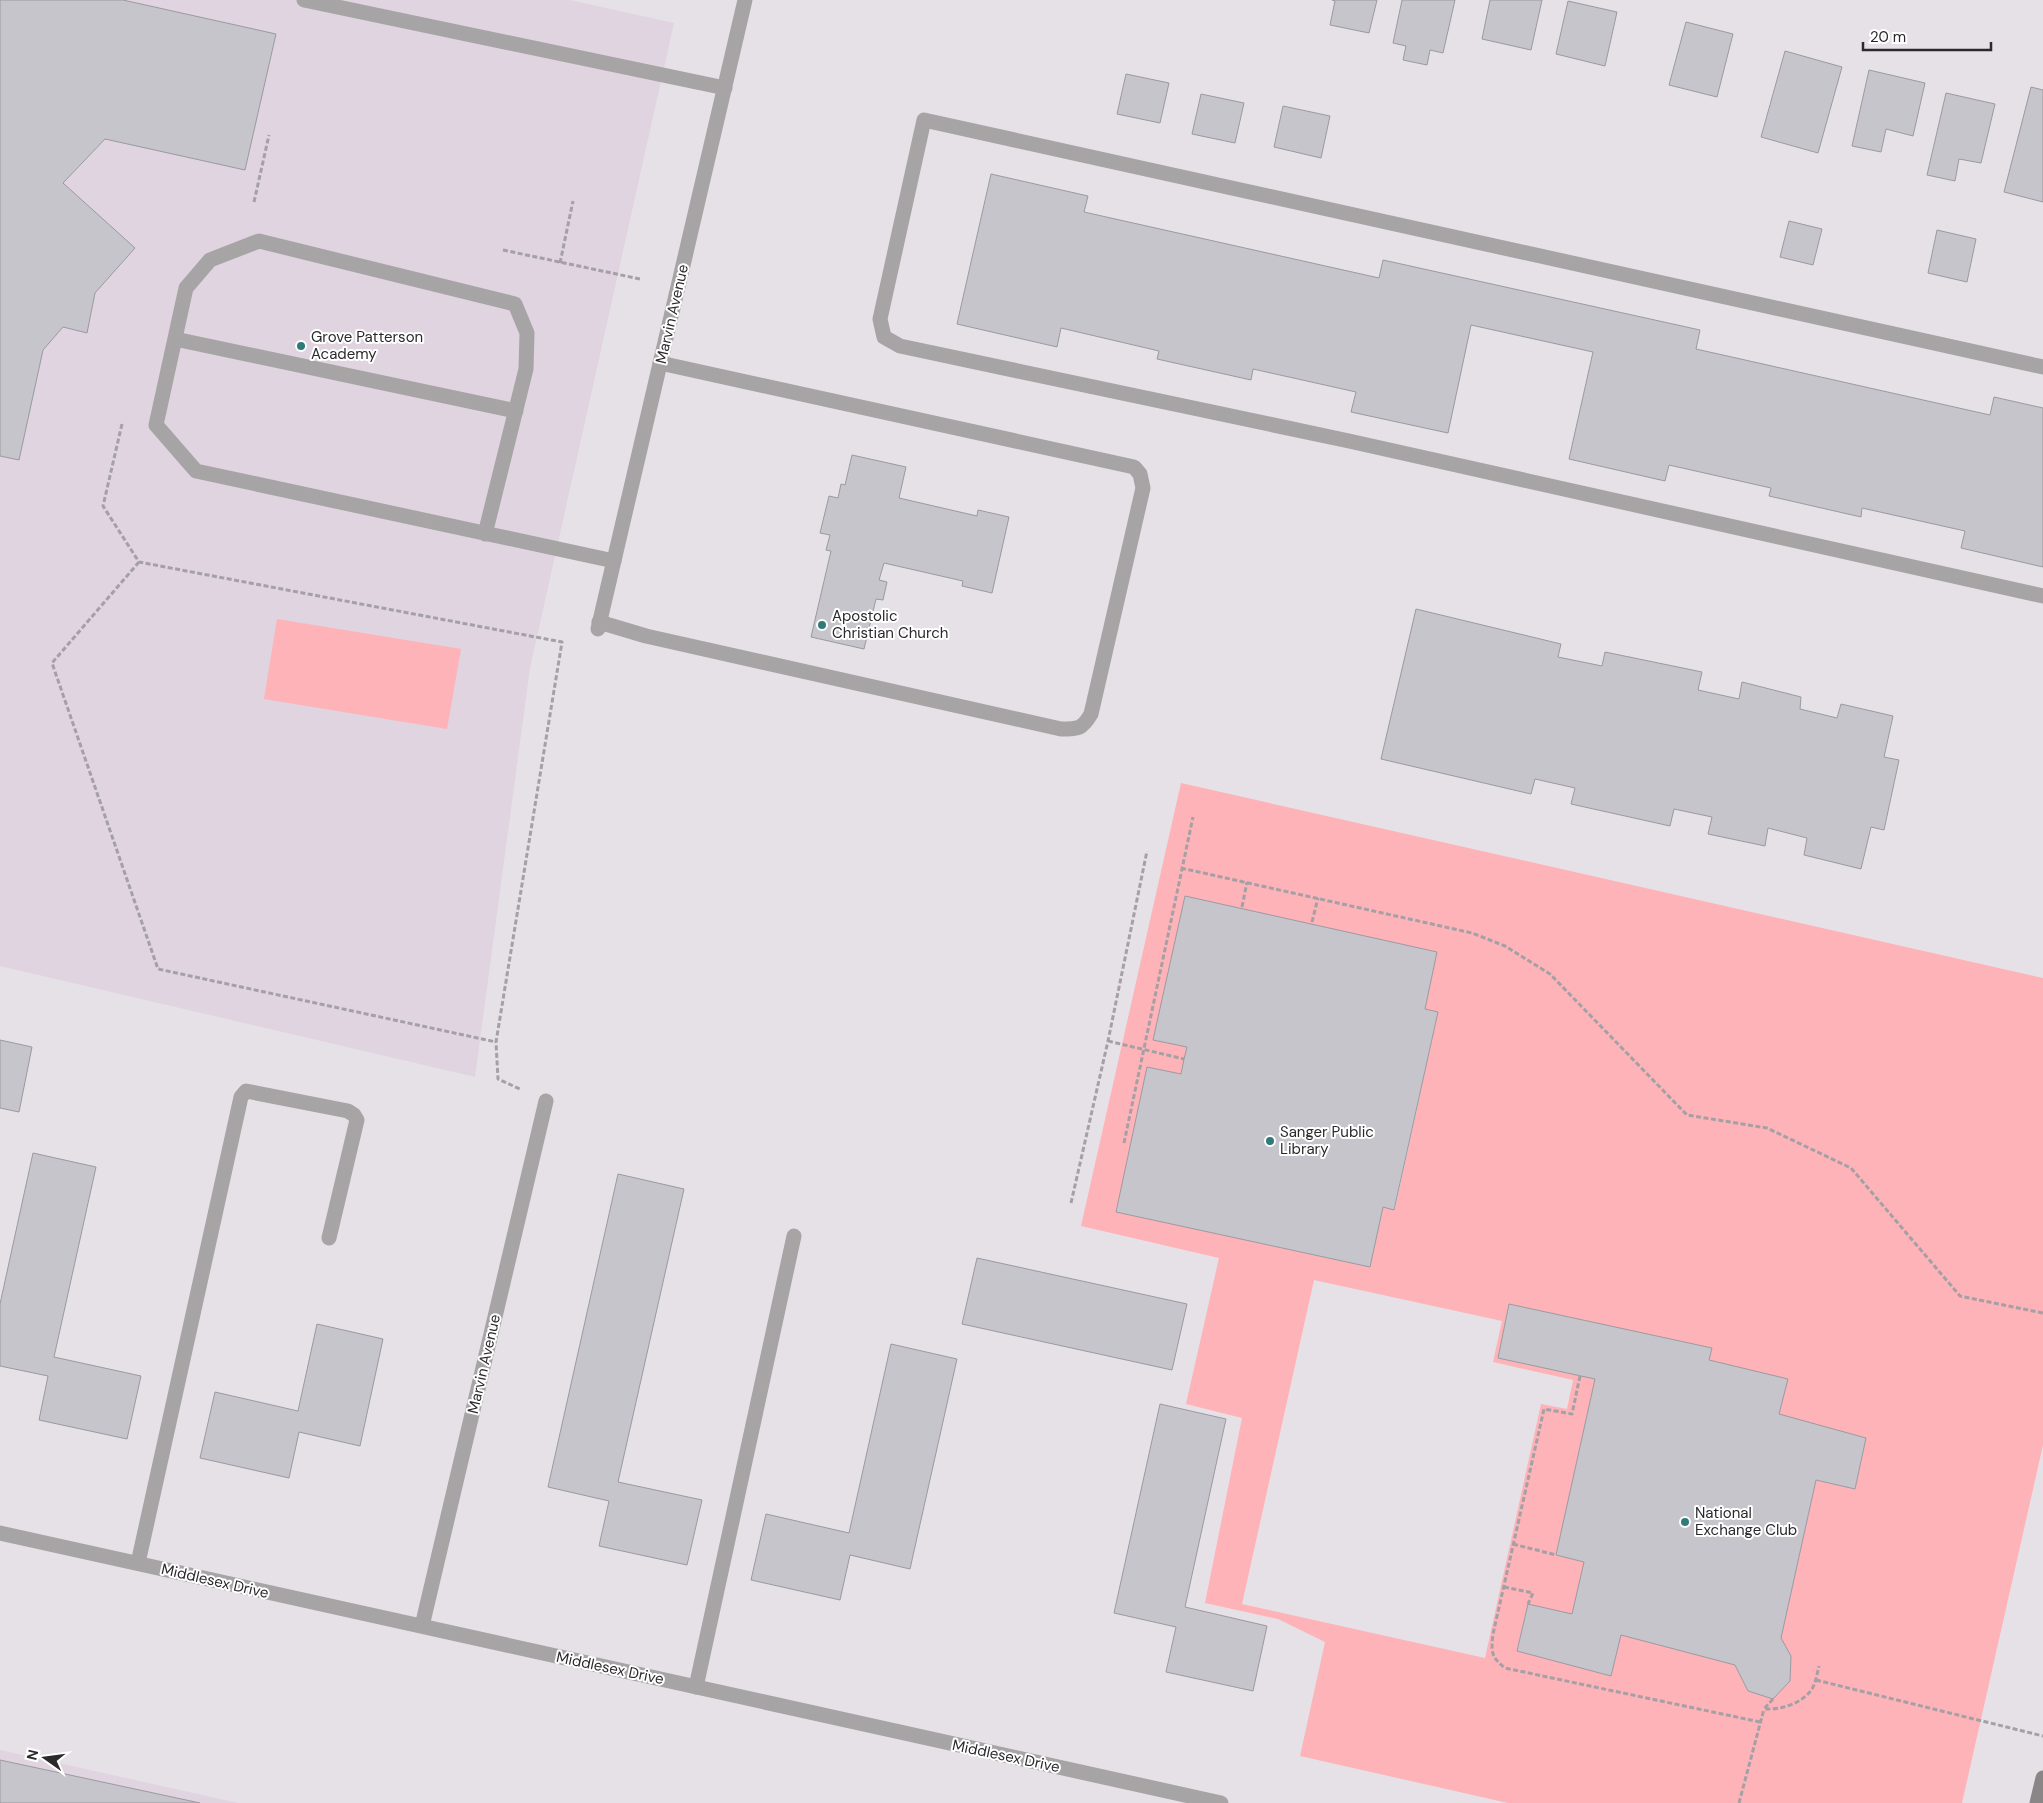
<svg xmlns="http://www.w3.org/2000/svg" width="2043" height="1803" viewBox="0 0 2043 1803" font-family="'DM Sans',sans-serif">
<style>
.built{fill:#dfd4e0}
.green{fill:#fdb3b7;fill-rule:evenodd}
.building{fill:#c7c5cc;stroke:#9b99a0}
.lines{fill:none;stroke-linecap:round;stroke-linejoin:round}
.path{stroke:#a4a0a5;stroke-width:3;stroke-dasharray:5 2.5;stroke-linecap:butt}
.lane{stroke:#a7a4a5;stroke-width:15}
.street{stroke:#a7a4a5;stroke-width:15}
.secondary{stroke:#8a8587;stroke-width:15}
.poi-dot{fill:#307a79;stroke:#fff;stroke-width:2}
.labels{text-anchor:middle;stroke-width:4;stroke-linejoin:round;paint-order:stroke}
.street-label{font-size:15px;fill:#2b292c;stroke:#fff}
.poi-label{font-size:15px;fill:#2b292c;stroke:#fff;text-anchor:start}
</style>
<rect width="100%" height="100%" fill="#e6e1e7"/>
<path class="built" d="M0,0H570L674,23L530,668L475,1077L0,966Z
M0,1750L238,1803H0Z"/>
<path class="green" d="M277,619L461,649L447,729L264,699Z
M1181,783L2043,978V1445L1962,1803H1508L1300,1756L1325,1642L1278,1619L1205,1603L1242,1418L1186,1404L1219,1258L1081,1226ZM1185,896L1437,952L1425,1009L1438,1012L1395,1209L1383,1207L1370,1267L1116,1212L1147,1067L1181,1074L1187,1047L1154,1040ZM1314,1280L1502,1321L1493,1362L1573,1380L1567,1409L1541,1404L1485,1658L1242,1604ZM1509,1304L1711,1348L1709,1360L1779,1414L1866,1438L1855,1489L1816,1480L1781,1638L1791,1656L1790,1681L1773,1699L1748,1691L1735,1665L1621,1635L1611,1676L1517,1650L1528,1604L1572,1614L1584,1562L1556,1555L1595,1379L1498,1358Z"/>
<path class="building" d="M0,0H123L276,34L245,170L105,139L63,183L135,248L95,293L87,333L63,327L43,350L19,460L0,456Z
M1332,0H1377L1369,33L1330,25L1335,1Z
M1402,0H1455L1443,53L1430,50L1427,65L1403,60L1406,46L1393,43Z
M1490,0H1542L1531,50L1482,39Z
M1568,1L1617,12L1605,66L1556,54Z
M1686,22L1733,34L1717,97L1669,85Z
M1785,51L1842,67L1818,153L1761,137Z
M1869,70L1925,83L1913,136L1886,129L1881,152L1852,146Z
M1126,74L1169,83L1160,123L1117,114Z
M2031,87L2043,90V202L2004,192Z
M1946,93L1995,104L1981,163L1959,159L1955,181L1927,175Z
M1201,94L1244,103L1235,143L1192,134Z
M1283,106L1330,116L1321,158L1274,147Z
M991,174L1088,196L1084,212L1379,278L1383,260L1700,330L1696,349L1990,415L1994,397L2043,408V567L1961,548L1965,531L1862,508L1861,517L1769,496L1771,488L1669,465L1665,481L1569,459L1593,352L1471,325L1448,433L1351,412L1356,392L1253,369L1251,380L1157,359L1159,351L1061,328L1057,347L957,324Z
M1789,221L1822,229L1813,265L1780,257Z
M1937,230L1976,239L1967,282L1928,273Z
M852,455L906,467L899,498L977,516L978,510L1009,517L992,593L962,586L963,581L884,563L879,580L887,582L883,600L876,599L864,649L811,637L831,551L826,550L830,535L820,533L829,496L838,498L841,484L845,485Z
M1416,609L1561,644L1558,657L1602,666L1605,652L1702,672L1698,690L1739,699L1742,682L1801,697L1800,709L1837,718L1841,704L1893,716L1884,757L1899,760L1884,830L1871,827L1861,869L1804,855L1807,838L1768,828L1765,846L1708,834L1712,817L1674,809L1670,826L1571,804L1575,788L1535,779L1531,794L1381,759Z
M1185,896L1437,952L1425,1009L1438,1012L1394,1210L1383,1207L1370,1267L1116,1212L1147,1067L1181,1074L1184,1059L1187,1047L1153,1040Z
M0,1040L32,1047L19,1112L0,1108Z
M33,1153L96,1167L54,1357L141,1376L127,1439L39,1420L48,1376L0,1366V1304Z
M618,1174L684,1189L618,1482L702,1500L687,1565L599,1546L609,1501L548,1487Z
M977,1258L1187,1304L1172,1370L962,1324Z
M1509,1304L1712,1348L1709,1360L1788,1379L1779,1414L1866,1438L1855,1489L1816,1480L1781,1638L1791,1656L1790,1681L1773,1699L1748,1691L1735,1665L1621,1635L1611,1676L1517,1651L1528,1604L1572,1614L1584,1562L1556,1555L1595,1379L1498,1358Z
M317,1324L383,1339L360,1446L299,1432L289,1478L200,1458L215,1392L298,1411Z
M891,1344L957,1359L910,1569L850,1555L840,1600L751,1580L766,1514L849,1533Z
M1160,1404L1226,1419L1185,1607L1267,1626L1253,1691L1166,1672L1176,1627L1114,1613Z
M0,1760L200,1803H0Z"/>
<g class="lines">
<path class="path" d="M254,202L269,135
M503,250L640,279
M560,263L573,201
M122,424L103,506L139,562L562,642L496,1042L498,1079L520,1089
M139,562L52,663L158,969L496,1042
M1181,868L1472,933L1505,946L1550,974L1687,1115L1767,1128L1851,1168L1960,1296L2043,1313
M1242,907L1247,882
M1312,922L1318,898
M1108,1041L1184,1059
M1124,1143L1193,817
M1071,1203L1108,1041L1147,851
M1580,1376L1572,1414L1544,1409L1493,1634C1491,1652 1491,1657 1505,1668L1760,1722
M1513,1544L1556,1555
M1504,1587L1533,1593L1528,1604
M1816,1680L2043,1736
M1773,1699L1764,1709C1780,1710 1802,1704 1812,1689C1816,1682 1817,1674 1819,1666
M1739,1803L1764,1709"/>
<path class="lane" d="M304,0L725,88
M175,339L516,411
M2043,367L924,120L880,319L884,337L900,346L1349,441L2043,596
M485,534L526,369L527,333L515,304L259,241L210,260L186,288L156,425L196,471L614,561
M599,622L646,636L1061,729C1079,729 1082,729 1091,714L1143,488L1140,474L1134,467L660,363
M138,1563L241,1097L246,1091L348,1111L354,1115L357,1120L329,1238
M696,1687L794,1236"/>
<path class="street" d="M598,629L745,0
M0,1533L1221,1803
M422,1626L546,1101"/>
<path class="secondary" d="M2037,1803L2043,1778"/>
</g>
<g class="poi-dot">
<circle cx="301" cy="346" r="5"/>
<circle cx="822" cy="625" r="5"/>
<circle cx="1270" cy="1141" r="5"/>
<circle cx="1685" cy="1522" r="5"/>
</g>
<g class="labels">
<g class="street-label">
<text transform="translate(672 314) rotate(-77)" y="5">Marvin Avenue</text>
<text transform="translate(484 1364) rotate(-77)" y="5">Marvin Avenue</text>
<text transform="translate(215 1581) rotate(13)" y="5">Middlesex Drive</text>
<text transform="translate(610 1668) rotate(12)" y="5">Middlesex Drive</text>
<text transform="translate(1006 1756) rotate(12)" y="5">Middlesex Drive</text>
</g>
<g class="poi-label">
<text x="311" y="342">Grove Patterson<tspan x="311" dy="17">Academy</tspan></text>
<text x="832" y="621">Apostolic<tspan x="832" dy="17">Christian Church</tspan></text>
<text x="1280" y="1137">Sanger Public<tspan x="1280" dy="17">Library</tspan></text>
<text x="1695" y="1518">National<tspan x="1695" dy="17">Exchange Club</tspan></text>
</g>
</g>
<g transform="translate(45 1758) rotate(284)" stroke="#ffffff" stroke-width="4" paint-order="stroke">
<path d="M0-4L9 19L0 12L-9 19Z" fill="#2b292c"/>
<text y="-8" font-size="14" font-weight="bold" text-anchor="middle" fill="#2b292c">N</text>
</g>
<path d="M1863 42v8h128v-8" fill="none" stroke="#2b292c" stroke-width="2.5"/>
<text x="1870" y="42" font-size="15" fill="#2b292c" stroke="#ffffff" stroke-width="4" paint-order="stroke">20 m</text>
</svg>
